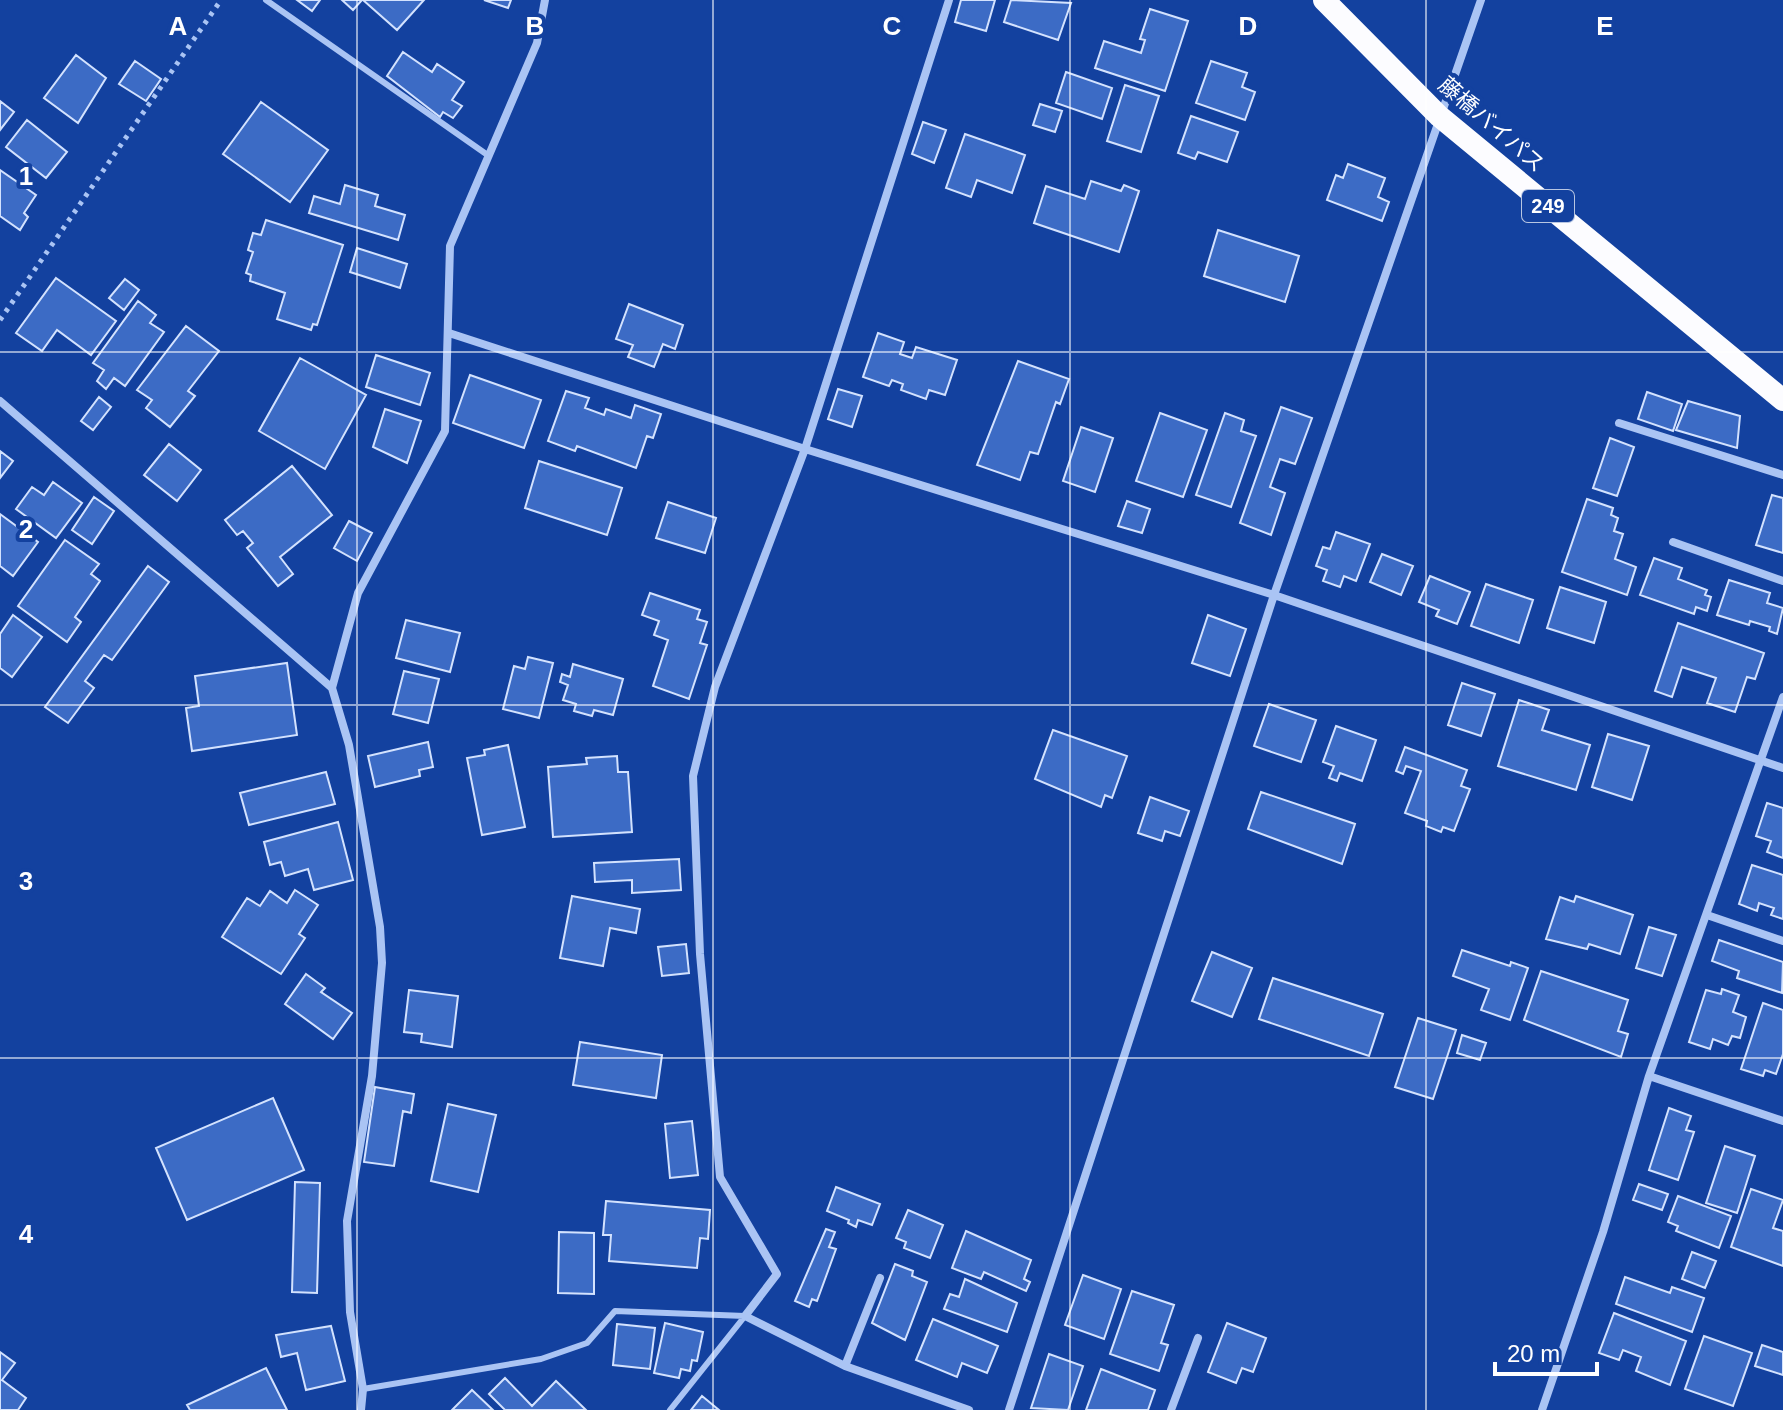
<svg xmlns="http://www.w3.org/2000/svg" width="1783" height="1410" viewBox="0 0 1783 1410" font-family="Arial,'Noto Sans JP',sans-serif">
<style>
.building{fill:#3c6bc5;stroke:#d3e2fe;stroke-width:2}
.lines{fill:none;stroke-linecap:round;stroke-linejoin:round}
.path{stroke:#aac4f4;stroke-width:5;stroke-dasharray:4 6;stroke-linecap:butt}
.service{stroke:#aac4f4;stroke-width:6}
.minor{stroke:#aac4f4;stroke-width:8}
.trunk{stroke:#fcfcff;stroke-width:22}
.grid{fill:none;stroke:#fff;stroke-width:2;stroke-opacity:0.55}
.labels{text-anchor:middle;stroke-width:8;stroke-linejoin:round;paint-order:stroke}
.shield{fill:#13419f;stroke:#b8c6e2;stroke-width:2}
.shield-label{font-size:20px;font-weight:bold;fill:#fff}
.street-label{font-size:22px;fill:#fff;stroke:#13419f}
.grid-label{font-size:26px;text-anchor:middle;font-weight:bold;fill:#fff;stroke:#13419f;stroke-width:8;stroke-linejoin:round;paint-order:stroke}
</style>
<rect width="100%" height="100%" fill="#13419f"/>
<path class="building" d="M297,0H320L312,11Z
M342,0H362L353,10Z
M363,0H424L397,30Z
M484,0H511L508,8Z
M961,0H995L986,31L955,22Z
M1011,0L1071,3L1058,40L1004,22Z
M1150,9L1188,21L1165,91L1095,68L1104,41L1141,53L1145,40L1140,39Z
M403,52L432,72L437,64L464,82L452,100L462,106L453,118L443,112L440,117L387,76Z
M76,55L106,78L78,123L44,98Z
M135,61L161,79L146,101L119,84Z
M1211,61L1247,73L1242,87L1255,92L1245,120L1196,103Z
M1066,72L1112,88L1102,119L1056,103Z
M1125,85L1159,96L1141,152L1107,141Z
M0,101L14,112L0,130Z
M261,102L328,150L290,202L223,154Z
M1040,104L1062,111L1055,132L1033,125Z
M1191,116L1238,132L1227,162L1198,152L1195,159L1178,153Z
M27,120L67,152L46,178L6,147Z
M923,122L946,130L934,163L912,154Z
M965,134L1025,155L1012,193L977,180L971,197L946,188Z
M1348,164L1385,178L1378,197L1389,202L1382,221L1327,200L1336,175L1343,178Z
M0,170L36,195L24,213L28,217L20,230L0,216Z
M1091,181L1121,191L1124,185L1139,191L1119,252L1034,223L1046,186L1085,199Z
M345,185L378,195L375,206L405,215L398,240L309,213L314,196L340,204Z
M266,220L343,245L317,325L313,324L311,330L277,319L285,293L250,281L251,275L246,273L253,252L248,250L253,233L261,235Z
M1218,230L1299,256L1285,302L1204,276Z
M357,248L407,264L400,288L350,272Z
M56,278L116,321L91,355L57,330L42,351L16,333Z
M125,279L139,290L124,310L109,298Z
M138,301L156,315L150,323L164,332L125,386L114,378L106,389L97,381L104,370L93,363Z
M629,304L683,325L675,349L663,344L654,367L628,357L633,345L616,339Z
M186,326L219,351L188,391L195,396L170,427L146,408L152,400L137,390Z
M878,333L904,342L900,354L912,358L916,347L957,360L945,395L929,390L926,399L901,390L903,384L892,380L889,386L863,377Z
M376,355L430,373L420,405L366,387Z
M300,358L366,395L325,469L259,431Z
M1018,361L1069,379L1060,404L1056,402L1038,454L1030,452L1020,480L977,465Z
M470,375L541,400L524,448L453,423Z
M838,389L862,396L852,427L828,419Z
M566,391L589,398L585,408L604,415L606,409L631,418L635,405L661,414L653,438L647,436L636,468L577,446L575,451L548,441Z
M1647,392L1682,404L1673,431L1638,419Z
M99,397L111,407L93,430L81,421Z
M1688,401L1740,416L1737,448L1676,430Z
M1281,407L1312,418L1295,464L1280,459L1270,487L1285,493L1271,535L1240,523Z
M385,409L421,421L407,463L373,447Z
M1160,413L1207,430L1183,497L1136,481Z
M1225,413L1244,420L1241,431L1256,436L1231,507L1196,495Z
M1081,427L1113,438L1095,492L1063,481Z
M1610,438L1634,447L1617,496L1593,488Z
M169,444L201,470L177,501L144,475Z
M0,451L13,461L0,478Z
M539,461L622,488L607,535L525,508Z
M292,466L332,515L280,557L293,574L278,586L247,548L253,543L243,531L237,535L225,520Z
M53,482L82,503L56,538L16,509L32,487L44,495Z
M1772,495L1783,498V553L1756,545Z
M94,497L114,511L92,544L72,530Z
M1587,499L1613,508L1611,515L1618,518L1614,531L1623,534L1615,559L1636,567L1627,595L1562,572Z
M1127,501L1150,509L1142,533L1118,526Z
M668,502L716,518L705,553L656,538Z
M0,514L38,542L13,576L0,566Z
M349,521L372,533L357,561L334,548Z
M1336,532L1370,544L1356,581L1344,576L1340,587L1323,581L1327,570L1316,566L1323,547L1330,549Z
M65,540L99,564L91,574L100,581L75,617L81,622L67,642L18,606Z
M1382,554L1413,566L1401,595L1370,582Z
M1654,558L1682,568L1678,579L1707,590L1705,595L1711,597L1707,611L1696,607L1694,614L1640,595Z
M148,566L169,582L112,660L104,655L85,681L94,688L68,723L45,707Z
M1430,576L1470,592L1457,624L1436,616L1439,610L1419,602Z
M1729,580L1770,593L1767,603L1783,608L1777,634L1769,631L1770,627L1750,621L1749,625L1717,615Z
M1486,584L1533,600L1519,643L1471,626Z
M1560,587L1606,602L1594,643L1547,628Z
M650,593L700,610L697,619L707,622L700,643L707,645L689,699L653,686L668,640L654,635L659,621L642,615Z
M13,615L42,637L12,677L0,668V634Z
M1208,615L1246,629L1230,676L1192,663Z
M406,620L460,633L450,672L396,658Z
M1678,623L1764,653L1755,679L1747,677L1735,712L1707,703L1716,678L1682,667L1672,697L1655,691Z
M528,657L553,663L539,718L503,709L514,666L525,669Z
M287,663L297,735L192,751L186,708L199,706L195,676Z
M573,664L623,679L613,715L594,710L592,716L574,711L576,704L563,700L568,685L560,682L562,674L570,677Z
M404,671L439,679L428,723L393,714Z
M1462,683L1495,694L1481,736L1448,725Z
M1519,700L1549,710L1542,730L1590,745L1576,790L1498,766Z
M1269,704L1316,720L1301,762L1254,746Z
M1336,726L1376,740L1362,781L1340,773L1337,781L1329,778L1334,766L1323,762Z
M1053,730L1127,756L1112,798L1105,795L1101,807L1035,779Z
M1608,734L1649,746L1632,800L1592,787Z
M428,742L433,767L419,770L420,776L375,787L368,756Z
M508,745L525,827L482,835L467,758L485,755L484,750Z
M1405,747L1467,770L1461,786L1470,789L1454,831L1443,827L1441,832L1426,826L1427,821L1405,813L1421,771L1406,766L1403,774L1396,771Z
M617,756L618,772H628L632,832L553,837L548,767L587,764L586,758Z
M326,772L335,804L249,825L240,793Z
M1261,792L1355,824L1342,864L1248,829Z
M1150,797L1189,811L1180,836L1165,831L1162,841L1138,833Z
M1767,803L1783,808V858L1767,852L1771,841L1756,836Z
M338,822L353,880L314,890L308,869L285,876L281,862L270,865L264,842Z
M679,859L681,890L632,893V880L595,882L594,863Z
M1752,865L1783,875V919L1771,915L1774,908L1759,903L1757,911L1739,904Z
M295,890L318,905L299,934L305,938L281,974L222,937L247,898L260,906L270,891L287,903Z
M572,896L640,909L636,933L610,928L603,966L560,958Z
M1576,896L1633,915L1620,954L1589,944L1587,949L1546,939L1560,897L1574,902Z
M1649,927L1676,935L1662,976L1636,968Z
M1719,940L1783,962L1782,993L1737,978L1739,971L1712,961Z
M686,944L689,973L662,976L658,947Z
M1462,950L1510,966L1511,962L1528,968L1510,1020L1481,1010L1489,989L1453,976Z
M1212,952L1252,968L1232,1017L1192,1001Z
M1541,971L1628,1000L1618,1031L1628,1034L1621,1057L1524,1020Z
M306,974L325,988L321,992L352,1013L333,1039L285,1004Z
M1273,978L1383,1014L1369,1056L1259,1019Z
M1722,989L1739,995L1733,1012L1746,1017L1740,1038L1732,1036L1728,1045L1713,1039L1710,1049L1689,1042L1706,990L1721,994Z
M409,990L458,996L452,1047L421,1042L422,1034L404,1032Z
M1763,1003L1783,1010V1054L1776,1074L1765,1070L1763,1076L1741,1069Z
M1418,1018L1456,1030L1433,1099L1395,1087Z
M1462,1035L1486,1043L1480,1060L1457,1053Z
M580,1042L662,1055L656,1098L573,1085Z
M375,1087L414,1094L411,1113L403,1111L394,1166L364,1162Z
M273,1098L304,1170L187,1220L156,1148Z
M448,1104L496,1115L478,1192L431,1181Z
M1669,1108L1691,1116L1686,1130L1694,1132L1678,1180L1649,1170Z
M692,1121L698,1175L670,1178L665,1124Z
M1725,1146L1755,1156L1737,1213L1706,1203Z
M295,1182L320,1183L317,1293L292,1292Z
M1639,1184L1668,1194L1662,1210L1633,1200Z
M836,1187L880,1204L872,1225L858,1220L856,1227L848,1223L849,1220L827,1211Z
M1751,1189L1783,1200L1773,1228L1783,1231V1266L1731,1247Z
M1678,1196L1731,1216L1719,1248L1676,1231L1678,1226L1668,1222Z
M606,1201L710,1210L708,1239L700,1238L697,1268L609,1261L611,1235H603Z
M908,1210L943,1225L930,1258L904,1248L906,1242L896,1238Z
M826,1229L835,1232L829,1247L836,1249L817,1301L812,1299L809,1307L795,1301Z
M966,1231L1031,1260L1024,1279L1030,1282L1026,1291L984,1272L981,1279L952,1268Z
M559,1232L594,1233V1294L558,1293Z
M1692,1252L1716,1261L1705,1288L1682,1279Z
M895,1264L913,1271L912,1276L927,1282L905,1340L872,1323Z
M1083,1275L1121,1289L1104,1339L1065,1325Z
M1625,1277L1670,1293L1672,1287L1704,1298L1692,1332L1616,1304Z
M965,1279L1017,1303L1007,1332L944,1309L950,1294L959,1297Z
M1132,1291L1174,1305L1161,1343L1168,1345L1159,1371L1110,1354Z
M1614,1313L1686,1341L1670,1385L1636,1371L1641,1357L1623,1350L1619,1360L1599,1353Z
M933,1319L998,1346L987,1373L962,1363L957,1377L916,1360Z
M665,1323L703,1332L697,1361L692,1360L690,1371L681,1369L679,1378L654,1373Z
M1227,1323L1266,1338L1253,1372L1242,1368L1236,1383L1208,1372Z
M617,1324L655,1328L650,1369L613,1365Z
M331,1326L345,1381L306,1390L297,1353L281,1357L276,1335Z
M1704,1336L1752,1353L1733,1406L1685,1389Z
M1762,1345L1783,1352V1375L1755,1366Z
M0,1352L15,1363L2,1380L26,1398L18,1410H0Z
M1049,1354L1083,1366L1068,1410L1031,1408Z
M266,1368L287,1410H190L187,1405Z
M1101,1369L1155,1390L1148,1410H1086Z
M505,1378L532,1406L556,1381L586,1410H505L489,1394Z
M472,1390L493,1410H452Z
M702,1396L719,1410H691Z"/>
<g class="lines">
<path class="path" d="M0,320L221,0"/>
<path class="service" d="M266,0L489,156
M363,1389L541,1359L587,1343L615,1311L745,1316
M670,1410L745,1316"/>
<path class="minor" d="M949,0L805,449L715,687L693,776L700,954L720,1177L777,1274L745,1316L845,1366L969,1410
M449,333L805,449L1274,595L1783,768
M0,401L332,688
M1619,423L1783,475
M1673,542L1783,581
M1707,915L1783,941
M1649,1076L1783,1121
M845,1366L880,1278
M361,1410L363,1389L350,1312L347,1221L372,1076L382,963L380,927L349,745L332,688L358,593L445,431L450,246L537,43L545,0
M1009,1410L1274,595L1481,0
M1171,1410L1198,1338
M1542,1410L1603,1232L1649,1076L1783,697"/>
<path class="trunk" d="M1324,0L1439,116L1783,400"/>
</g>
<path class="grid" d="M357,0V1410M713,0V1410M1070,0V1410M1426,0V1410M0,352H1783M0,705H1783M0,1058H1783"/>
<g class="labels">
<rect class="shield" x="1522" y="190" width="52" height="32" rx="6"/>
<g class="shield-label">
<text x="1548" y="213">249</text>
</g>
<g class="street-label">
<text transform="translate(1492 124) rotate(41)" y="8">藤橋バイパス</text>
</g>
</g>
<g class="grid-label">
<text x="178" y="35">A</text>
<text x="535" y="35">B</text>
<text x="892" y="35">C</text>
<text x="1248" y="35">D</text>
<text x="1605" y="35">E</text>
<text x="26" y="185">1</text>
<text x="26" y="538">2</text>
<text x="26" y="890">3</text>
<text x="26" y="1243">4</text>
</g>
<path d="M1495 1362v12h102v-12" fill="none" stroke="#ffffff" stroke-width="4"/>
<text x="1507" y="1362" font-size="24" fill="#ffffff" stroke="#13419f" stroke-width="6" paint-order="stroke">20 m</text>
</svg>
